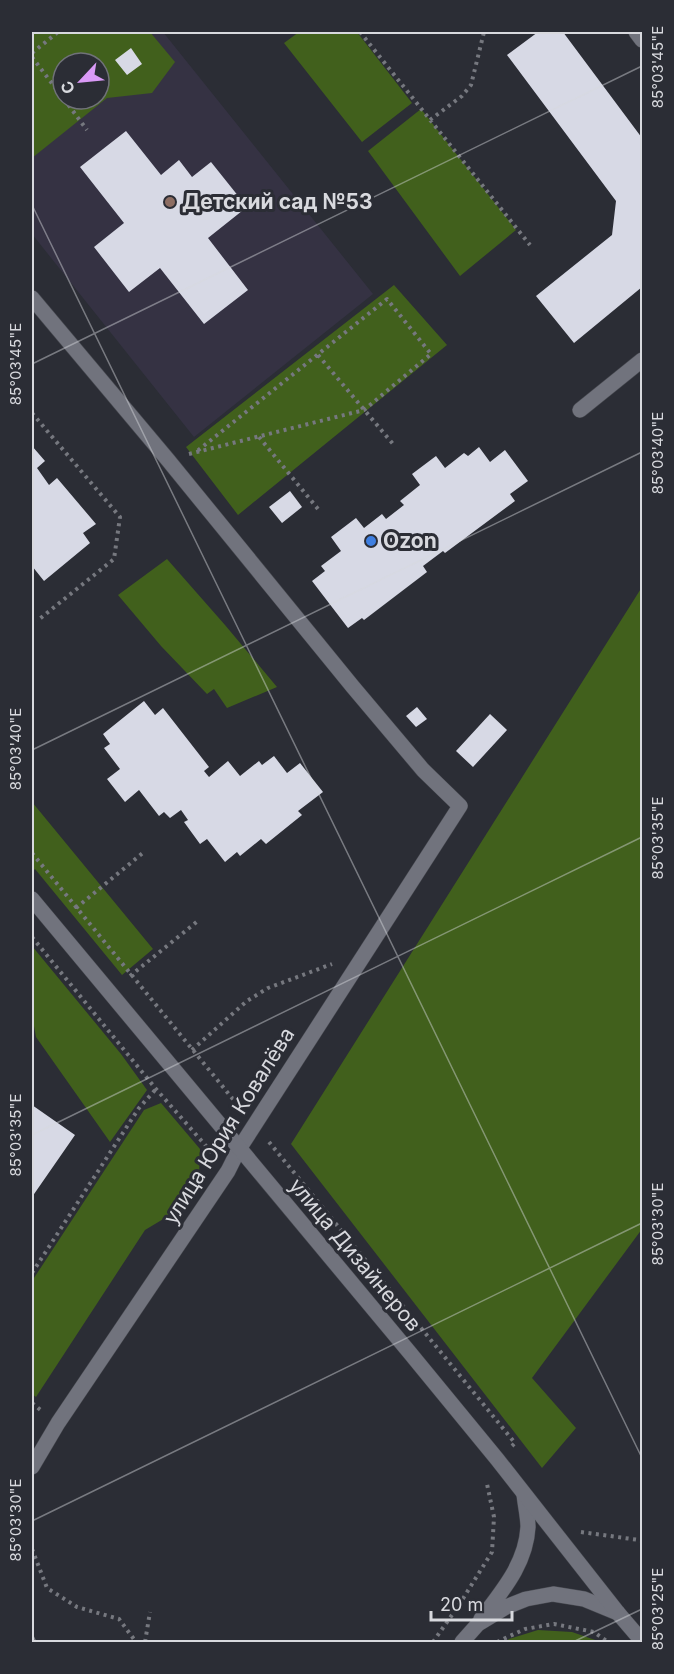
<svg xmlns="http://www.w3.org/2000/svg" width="674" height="1674" viewBox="0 0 674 1674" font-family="Inter,sans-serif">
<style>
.education{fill:#353243;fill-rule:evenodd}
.green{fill:#41601c;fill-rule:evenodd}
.building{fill:#d7d9e5}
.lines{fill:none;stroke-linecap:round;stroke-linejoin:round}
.lane-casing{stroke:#46484f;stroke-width:16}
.street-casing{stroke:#46484f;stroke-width:16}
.secondary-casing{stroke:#46484f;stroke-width:16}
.path{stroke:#76787f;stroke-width:4;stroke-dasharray:3 4.5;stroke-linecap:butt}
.lane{stroke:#71737d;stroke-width:15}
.street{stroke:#71737d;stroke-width:15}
.secondary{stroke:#71737d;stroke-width:15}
.ticks{fill:none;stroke:#d8d9de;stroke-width:1.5;stroke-opacity:0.45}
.education-dot{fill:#8d6e63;stroke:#2b2d35;stroke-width:2}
.shop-dot{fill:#3f7fe0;stroke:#2b2d35;stroke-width:2}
.labels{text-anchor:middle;stroke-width:6;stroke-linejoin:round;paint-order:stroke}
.poi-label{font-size:21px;font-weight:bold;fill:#d8d9de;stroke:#2b2d35;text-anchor:start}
.street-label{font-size:21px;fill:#d8d9de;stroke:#2b2d35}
.neatline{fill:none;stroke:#d8d9de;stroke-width:2}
.ticks-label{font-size:15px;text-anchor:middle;fill:#d8d9de}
</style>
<rect width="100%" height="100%" fill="#2b2d35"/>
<path class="education" d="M32,32H163L373,294L194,437L32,234ZM63,63H99V99H63Z"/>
<path class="green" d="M32,32H150L175,62L152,93L107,98L32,158ZM63,63H99V99H63Z
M299,32H357L412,103L362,142L284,43Z
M421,109L516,230L460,276L368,151Z
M394,285L447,345L238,515L186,447Z
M167,559L225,625L277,687L227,708L214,689L207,694L161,646L118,595Z
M642,587V1229L532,1378L576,1428L542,1468L291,1144Z
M32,802L153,949L122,975L35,869L32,872Z
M32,946L121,1054L147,1090L110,1142L36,1037L32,1015Z
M161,1103L200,1149L199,1176L170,1215L145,1230L36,1397L32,1394V1281L144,1110Z
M538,1630L572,1632L601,1642H505L509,1639Z"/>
<path class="building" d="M538,32H563L642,138V287L574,343L536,296L612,235L616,201L507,55Z
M131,48L142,64L127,75L115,60Z
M126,131L161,175L179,160L192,177L211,162L247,207L208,238L248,290L204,324L160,268L129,292L94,247L124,223L80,167Z
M32,446L45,461L37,468L49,485L57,478L96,524L83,533L90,543L44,581L32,566Z
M479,447L490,462L505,450L528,481L510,494L515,501L445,553L443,551L423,566L427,572L364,620L362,618L348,628L312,581L325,571L321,566L341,551L331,537L356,518L364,528L382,514L386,519L404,505L400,501L420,485L412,474L436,456L445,468L464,453L468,456Z
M290,491L302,507L282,523L269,507Z
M144,701L155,715L163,708L209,767L204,771L209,777L228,761L240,776L259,761L262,765L274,756L287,773L300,763L323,792L298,811L302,815L266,844L261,839L240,856L237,852L225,862L207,839L200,844L184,822L188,820L181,810L170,818L164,812L159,816L139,790L125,802L107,779L120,769L104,748L110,744L103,734Z
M417,707L427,719L416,727L406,716Z
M490,714L507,730L473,767L456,751Z
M32,1105L75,1135L32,1197Z"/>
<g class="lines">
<g class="lane-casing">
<path id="lane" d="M636,32L642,40
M32,298L168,460L353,687L423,770L460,806L239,1149
M580,410L642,360"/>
</g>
<g class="street-casing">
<path id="street" d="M32,1467L58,1423L228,1171L239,1149
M481,1619C502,1591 526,1564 528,1527C528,1517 525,1505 524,1494
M462,1642L478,1624L506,1607L526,1599L553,1594L584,1599L618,1613"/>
</g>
<g class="secondary-casing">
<path id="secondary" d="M32,899L410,1353L497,1459L618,1613L642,1641"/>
</g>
<path class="path" d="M360,32L530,245
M32,53L58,32
M32,57L63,98
M64,99L87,130
M430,120L462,96L471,85L484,32
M318,355L393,444
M32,413L120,517L114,559L37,621
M259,437L318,509
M189,454L364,410L431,354L387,299L196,452
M32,853L241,1109
M76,908L144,852
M32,937L156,1089L214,1155
M130,976L199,920
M192,1050L247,1001L268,988L332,964
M269,1142L515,1443L511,1447
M32,1273L139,1108L156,1089
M32,1403L43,1412
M581,1532L639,1540L642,1541
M32,1549L47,1588L77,1607L119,1619L136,1642
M145,1642L150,1612
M433,1642L459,1605L492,1552L494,1517L487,1484
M497,1642L525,1629L554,1624L594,1632L608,1642"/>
<use href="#lane" class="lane"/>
<use href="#street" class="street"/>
<use href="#secondary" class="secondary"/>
</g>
<path class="ticks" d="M32,205L642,1458M32,364L642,66M32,750L642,452M32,1135L642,837M32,1521L642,1223M32,1634L36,1642M573,1642L642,1609"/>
<circle class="education-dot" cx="170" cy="202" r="6"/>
<circle class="shop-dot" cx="371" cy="541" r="6"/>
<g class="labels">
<g class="poi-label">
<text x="182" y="209">Детский сад №53</text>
<text x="383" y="548">Ozon</text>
</g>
<g class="street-label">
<text transform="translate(229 1126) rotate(-58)" y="7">улица Юрия Ковалёва</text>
<text transform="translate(355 1255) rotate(50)" y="7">улица Дизайнеров</text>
</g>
</g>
<rect width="674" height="1674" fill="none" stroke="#2b2d35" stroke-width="66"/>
<g transform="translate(81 81) rotate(244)"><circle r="28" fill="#2b2d35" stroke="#707279" stroke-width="1.5"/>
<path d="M0-4.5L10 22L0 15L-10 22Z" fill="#da9af7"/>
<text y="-9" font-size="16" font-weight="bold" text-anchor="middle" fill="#d8d9de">С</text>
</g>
<path d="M431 1611v9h81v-9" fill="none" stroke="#d8d9de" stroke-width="3"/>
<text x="440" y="1611" font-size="18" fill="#d8d9de" stroke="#2b2d35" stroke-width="4.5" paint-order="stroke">20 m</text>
<rect x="33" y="33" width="608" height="1608" class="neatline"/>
<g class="ticks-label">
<text transform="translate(658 67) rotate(-90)" y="5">85°03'45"E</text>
<text transform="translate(16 364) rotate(-90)" y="5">85°03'45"E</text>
<text transform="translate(658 453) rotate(-90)" y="5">85°03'40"E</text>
<text transform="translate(16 749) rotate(-90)" y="5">85°03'40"E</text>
<text transform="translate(658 838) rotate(-90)" y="5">85°03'35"E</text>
<text transform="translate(16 1135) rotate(-90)" y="5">85°03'35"E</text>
<text transform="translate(658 1224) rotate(-90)" y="5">85°03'30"E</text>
<text transform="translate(16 1520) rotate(-90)" y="5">85°03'30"E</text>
<text transform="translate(658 1609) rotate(-90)" y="5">85°03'25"E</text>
</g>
</svg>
